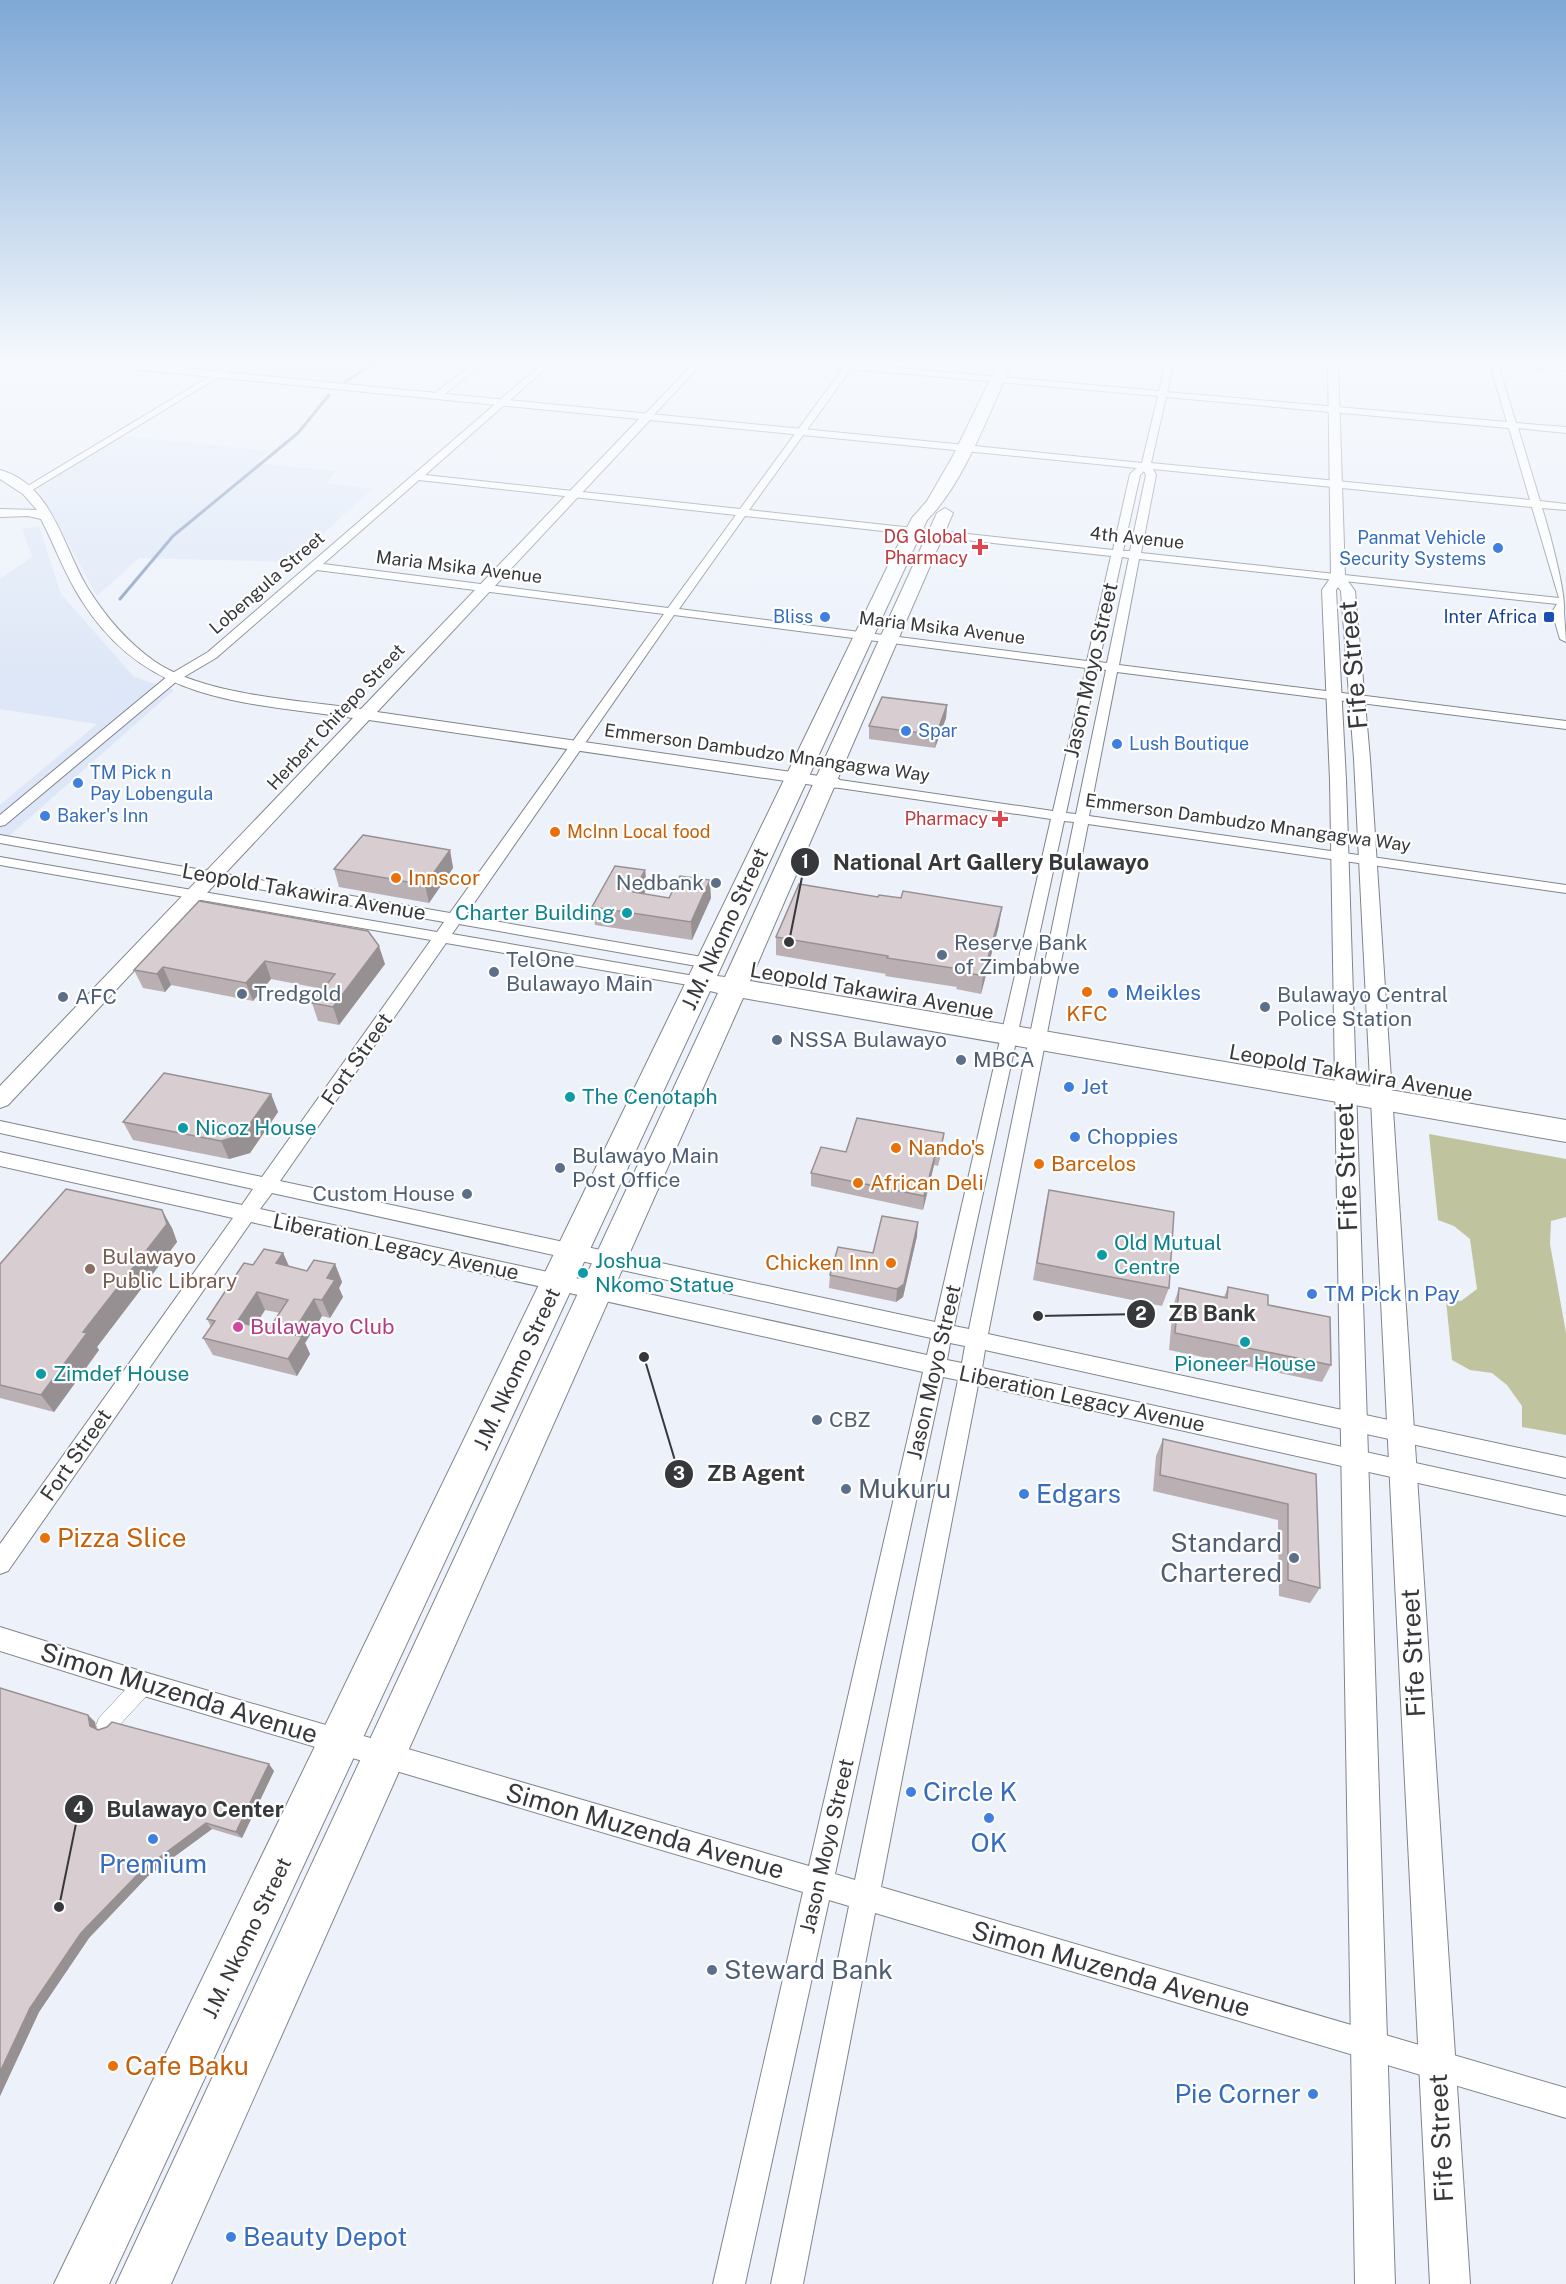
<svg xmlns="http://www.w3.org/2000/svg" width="1566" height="2284" viewBox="0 0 1566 2284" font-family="'Public Sans',sans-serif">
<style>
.built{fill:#dee7f7}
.green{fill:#bfc49f}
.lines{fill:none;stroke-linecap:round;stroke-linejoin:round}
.stream{stroke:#8097bc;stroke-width:3}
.pedestrian-casing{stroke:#80858c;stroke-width:1}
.minor-casing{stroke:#80858c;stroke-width:2}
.tertiary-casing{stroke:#80858c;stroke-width:2}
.trunk-casing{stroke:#80858c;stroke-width:2}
.pedestrian{fill:#fff;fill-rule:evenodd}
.minor{fill:#fff;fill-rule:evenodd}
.tertiary{fill:#fff;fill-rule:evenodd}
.trunk{fill:#fff;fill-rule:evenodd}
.wall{fill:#bab0b4;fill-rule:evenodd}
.shaded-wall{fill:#979092}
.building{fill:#d8cdd1;stroke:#979092;stroke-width:1.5;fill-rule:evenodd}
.health-dot{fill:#e0444e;stroke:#fefefe;stroke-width:2}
.shop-dot{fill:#3f7fe0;stroke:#fefefe;stroke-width:2}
.transit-dot{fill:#1a4fb4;stroke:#fefefe;stroke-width:2}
.food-dot{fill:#e8710a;stroke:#fefefe;stroke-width:2}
.service-dot{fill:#5c6f8a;stroke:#fefefe;stroke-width:2}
.culture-dot{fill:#0f9aa8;stroke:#fefefe;stroke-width:2}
.education-dot{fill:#8d6e63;stroke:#fefefe;stroke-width:2}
.hotel-dot{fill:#d1479c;stroke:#fefefe;stroke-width:2}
.labels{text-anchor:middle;stroke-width:4.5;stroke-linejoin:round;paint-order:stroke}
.far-health-label{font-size:18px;fill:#be3a42;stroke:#fefefe;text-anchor:end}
.far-street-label{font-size:18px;fill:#36383b;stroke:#fefefe}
.far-shop-label{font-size:18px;fill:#366cbe;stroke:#fefefe;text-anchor:start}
.far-transit-label{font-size:18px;fill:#164399;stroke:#fefefe;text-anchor:end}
.far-food-label{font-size:18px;fill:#c56008;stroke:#fefefe;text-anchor:start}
.street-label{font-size:21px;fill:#36383b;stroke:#fefefe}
.food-label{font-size:21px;fill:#c56008;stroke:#fefefe;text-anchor:start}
.service-label{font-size:21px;fill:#4e5e75;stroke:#fefefe;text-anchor:start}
.culture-label{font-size:21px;fill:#0d838f;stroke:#fefefe;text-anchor:start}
.shop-label{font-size:21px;fill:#366cbe;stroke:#fefefe;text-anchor:start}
.education-label{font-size:21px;fill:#785e54;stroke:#fefefe;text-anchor:start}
.hotel-label{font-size:21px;fill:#b23c85;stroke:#fefefe;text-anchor:start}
.near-street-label{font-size:26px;fill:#36383b;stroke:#fefefe}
.near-service-label{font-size:26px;fill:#4e5e75;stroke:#fefefe;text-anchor:start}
.near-shop-label{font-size:26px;fill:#366cbe;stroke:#fefefe;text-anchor:start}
.near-food-label{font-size:26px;fill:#c56008;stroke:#fefefe;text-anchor:start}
.leader{fill:none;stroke:#36383b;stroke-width:2}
.callout-dot{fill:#36383b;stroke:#fefefe;stroke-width:2}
.mark-label{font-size:18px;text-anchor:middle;font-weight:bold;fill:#fff}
.callout-label{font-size:22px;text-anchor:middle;font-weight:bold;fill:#36383b;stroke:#fefefe;stroke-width:4.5;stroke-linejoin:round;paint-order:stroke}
</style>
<rect width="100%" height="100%" fill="#ecf1fa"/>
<path class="built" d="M249,361H376L339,385L227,374Z
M120,436L270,451L255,463L338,471L325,483L372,489L293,562L139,558L97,596L37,487Z
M39,526L61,594L134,677L174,690L0,844V805L97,724L0,709V579L32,557L22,529Z"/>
<path class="green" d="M1429,1134L1566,1159V1217L1551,1221L1550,1244L1566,1333V1435L1522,1427V1406L1507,1385L1492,1373L1470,1370L1452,1360L1446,1300L1461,1301L1477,1289L1470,1239L1454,1226L1438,1220Z"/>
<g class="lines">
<path class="stream" d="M345,382L378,361
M120,599L173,536L298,433L329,395"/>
<g class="pedestrian-casing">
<path id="pedestrian" d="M144,1675L151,1677L153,1684L151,1691L113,1732L106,1735L99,1732L96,1725L99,1718L137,1677Z"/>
</g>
<g class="minor-casing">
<path id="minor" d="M235,361H245L29,492L21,490Z
M545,361H554L425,475L740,509L843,368L794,363L790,361L846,363L848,361H856L854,364L1159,391L1166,361H1174L1167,392L1507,422L1489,361H1497L1516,423L1566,427V433L1518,428L1540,501L1566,504V510L1542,508C1549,530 1566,592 1564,612L1566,642L1560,639L1552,612L1557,604L1139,559L1119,665L1566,721V729L1117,672L1089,816L1566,885V893L1088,824L988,1334L1566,1458V1478L985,1350L982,1368L1566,1496V1516L978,1385L881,1887L1566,2088V2118L875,1913L803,2284H771L849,1906L829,1900L745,2284H713L803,1892L144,1696L0,1651V1627L144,1672L809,1866L923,1372L251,1222L8,1571L0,1574V1544L233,1218L0,1166V1152L242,1205L253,1189L0,1133V1121L262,1177L431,940L0,865V857L437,932L444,922L0,843V835L450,913L664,614L317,570L216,658L177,681L5,825L0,826V815L169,675L208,652ZM851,369L1158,396L1142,463L965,445L960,448L965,451L1137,468L1130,474L1113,550L749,510ZM1166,397L1509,428L1530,500L1151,463ZM1153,469L1532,507L1559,598L1141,553L1156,475ZM1144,471L1146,475L1130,551H1123L1140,475ZM419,480L736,515L668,608L323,564ZM745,516L1111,556L1087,661L679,609ZM1122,557L1129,558L1107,663L1099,662ZM674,615L1086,668L1053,811L833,779L826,783L833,787L1051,819L935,1322L280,1181L446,943L700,987L706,986L708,982L706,978L700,977L452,934L459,924L708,968L714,967L716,963L708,958L465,916ZM1097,669L1106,670L1076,814L1066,813ZM1064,821L1074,822L969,1329L954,1326ZM272,1193L931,1338L927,1355L260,1209ZM950,1343L965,1346L962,1363L947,1360ZM943,1377L958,1380L855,1880L835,1874Z
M696,361H704L650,419H644V415Z
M475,362L482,364L440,398H434V394Z"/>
</g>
<g class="tertiary-casing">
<path id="tertiary" d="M77,361H112L965,445L971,448L965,451L650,420L377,712L833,778L839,779L841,783L839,787L833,788L369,720L8,1105L0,1108V1086L353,718C245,702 147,704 82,601C65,575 55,546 41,519L28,516L0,517V509L37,510L23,494L0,479V470C52,484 63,547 87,587C105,616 126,641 154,661C205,696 300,700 361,709L639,419L82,364Z
M1328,361H1338L1345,577L1355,591L1370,759L1470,2284H1430L1354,759L1341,591L1338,587L1336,590L1346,780L1395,2284H1355L1330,780L1322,590L1331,577Z"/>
</g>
<g class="trunk-casing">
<path id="trunk" d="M999,361H1013C990,410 965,482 927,520L717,976L725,977L937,513L945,508L953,513L750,981L1566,1120V1142L743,998L171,2284H116L718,993L710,991L109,2284H54L898,545L912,518L927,501L953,456Z
M1485,361L1566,362V370L1492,365Z"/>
</g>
<use href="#pedestrian" class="pedestrian"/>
<use href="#minor" class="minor"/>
<use href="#tertiary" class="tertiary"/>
<use href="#trunk" class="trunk"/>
</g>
<path class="wall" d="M947,705L946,718L935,748L869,739V726Z
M450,850L453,868L429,903L339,887L334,869Z
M645,870L647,888L644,894L669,898H711L692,940L595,925L592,907Z
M199,901L385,964L339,1025L318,1021L312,1003L323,989L271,979L253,1001L171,985L165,992L143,988L134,970Z
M999,925L981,994L956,989L957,987L885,976L886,974L776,955V937Z
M271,1094L278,1112L250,1153L229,1159L133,1140L123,1122Z
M942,1147L938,1166L934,1165L923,1210L811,1186V1173L846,1152Z
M1049,1190L1169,1288L1162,1306L1033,1280L1045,1208Z
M172,1228L177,1242L97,1347L99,1350L54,1412L0,1398V1264Z
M917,1236L903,1297L896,1302L829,1288L830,1275L873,1253Z
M283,1253L289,1266L307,1271L335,1264L342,1282L339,1288L343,1297L330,1318L322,1316L305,1343L310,1354L297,1376L213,1355L203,1338L211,1327L207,1319L253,1265ZM265,1310L280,1313L269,1329L255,1326Z
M1228,1287L1268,1305L1331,1365L1322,1382L1169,1350L1173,1306L1179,1288L1224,1297Z
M1163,1439L1316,1474L1320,1588L1310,1603L1279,1596L1278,1520L1153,1491L1156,1456Z
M0,1688L88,1715L95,1722L96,1730L274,1771L242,1838L212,1829L148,1876L89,1938L39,2012L0,2096Z"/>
<path class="shaded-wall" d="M947,705L946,718L935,748L936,735Z
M450,850L453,868L429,903L425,885Z
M645,870L647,888L635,910L633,892Z
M710,880L711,898L692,940L691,922Z
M1002,907L999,925L981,994L983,976Z
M379,946L385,964L339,1025L333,1007Z
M265,961L271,979L253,1001L246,983Z
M163,967L171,985L165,992L157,974Z
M271,1094L278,1112L250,1153L229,1159L221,1141Z
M944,1133L942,1147L938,1166L940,1152Z
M936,1152L934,1165L923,1210L924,1196Z
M162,1210L172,1228L177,1242L97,1347L99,1350L54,1412L41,1395L83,1332Z
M918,1222L917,1236L903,1297L896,1302L897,1289Z
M283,1253L291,1271L276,1263Z
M335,1264L342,1282L339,1288L343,1297L330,1318L322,1300L327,1278Z
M257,1292L265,1310L246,1339L237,1322Z
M314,1299L322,1316L305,1343L310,1354L297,1376L288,1359L292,1334Z
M88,1715L95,1722L97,1733L90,1726Z
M269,1764L274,1771L242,1838L236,1832Z
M206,1823L212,1829L148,1876L89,1938L39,2012L0,2096V2072L30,2008L81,1933L141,1871Z"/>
<path class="building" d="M882,697L947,705L936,735L869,726Z
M363,835L450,850L425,885L334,869Z
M615,866L645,870L633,892L669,898L680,876L710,880L691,922L592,907Z
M799,884L878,897L879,895L901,898L903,891L1002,907L983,976L958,971L959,969L887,958L888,956L776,937Z
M199,901L368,931L379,946L333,1007L312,1003L335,974L265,961L246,983L163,967L157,974L134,970Z
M164,1073L271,1094L242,1135L221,1141L123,1122Z
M857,1118L944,1133L940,1152H936L924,1196L811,1173L821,1147L846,1152Z
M66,1189L162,1210L167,1224L83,1332L87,1333L41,1395L0,1385V1264Z
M1049,1190L1174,1212L1169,1288L1037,1263Z
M882,1216L918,1222L904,1284L897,1289L830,1275L838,1247L873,1253Z
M264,1249L283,1253L276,1263L307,1271L314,1260L335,1264L327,1278L335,1280L322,1300L314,1299L292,1334L302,1337L288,1359L203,1338L215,1321L207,1319L232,1281L244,1263L253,1265ZM257,1292L288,1300L269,1329L237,1322Z
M1228,1287L1268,1295V1305L1330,1317L1331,1365L1175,1333L1179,1288L1227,1298Z
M1163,1439L1316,1474L1320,1588L1288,1580V1504L1160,1475Z
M0,1688L88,1715L90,1726L98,1730L107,1727L112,1722L269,1764L236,1832L206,1823L141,1871L81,1933L30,2008L0,2072Z"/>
<linearGradient id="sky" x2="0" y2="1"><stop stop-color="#7ea8d6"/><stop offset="0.53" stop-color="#f6f9fd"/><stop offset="1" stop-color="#f6f9fd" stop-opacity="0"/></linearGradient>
<rect width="1566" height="681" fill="url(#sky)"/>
<g class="health-dot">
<path d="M977 538h6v6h6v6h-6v6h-6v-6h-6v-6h6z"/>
<path d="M997 810h6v6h6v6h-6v6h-6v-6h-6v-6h6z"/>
</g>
<g class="shop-dot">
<circle cx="1498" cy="548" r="6"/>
<circle cx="825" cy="617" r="6"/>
<circle cx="906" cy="731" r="6"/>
<circle cx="1117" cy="744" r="6"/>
<circle cx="78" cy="783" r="6"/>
<circle cx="45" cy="816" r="6"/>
<circle cx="1113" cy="993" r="6"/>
<circle cx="1069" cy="1087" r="6"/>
<circle cx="1075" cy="1137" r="6"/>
<circle cx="1312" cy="1294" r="6"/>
<circle cx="1024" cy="1494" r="6"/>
<circle cx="911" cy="1792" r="6"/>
<circle cx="989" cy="1818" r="6"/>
<circle cx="153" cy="1839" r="6"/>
<circle cx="1313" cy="2094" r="6"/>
<circle cx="231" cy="2237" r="6"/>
</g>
<rect class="transit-dot" x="1543" y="611" width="12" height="12" rx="3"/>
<g class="food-dot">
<circle cx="555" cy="832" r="6"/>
<circle cx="396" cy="878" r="6"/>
<circle cx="1087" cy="992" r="6"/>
<circle cx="896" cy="1148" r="6"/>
<circle cx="1039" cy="1164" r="6"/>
<circle cx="858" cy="1183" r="6"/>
<circle cx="891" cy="1263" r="6"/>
<circle cx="45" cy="1538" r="6"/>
<circle cx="113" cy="2066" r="6"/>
</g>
<g class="service-dot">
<circle cx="716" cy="883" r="6"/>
<circle cx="942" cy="955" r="6"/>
<circle cx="494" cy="972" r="6"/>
<circle cx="242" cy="994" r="6"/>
<circle cx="63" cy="997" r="6"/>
<circle cx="1265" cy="1007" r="6"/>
<circle cx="777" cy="1040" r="6"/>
<circle cx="961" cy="1060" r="6"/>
<circle cx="560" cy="1168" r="6"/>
<circle cx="467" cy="1194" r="6"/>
<circle cx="817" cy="1420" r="6"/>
<circle cx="846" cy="1489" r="6"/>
<circle cx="1294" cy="1558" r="6"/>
<circle cx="712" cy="1970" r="6"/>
</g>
<g class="culture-dot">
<circle cx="627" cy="913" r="6"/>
<circle cx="570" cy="1097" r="6"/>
<circle cx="183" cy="1128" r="6"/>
<circle cx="1102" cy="1255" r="6"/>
<circle cx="583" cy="1273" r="6"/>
<circle cx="1245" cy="1342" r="6"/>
<circle cx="41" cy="1374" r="6"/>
</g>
<circle class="education-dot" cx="90" cy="1269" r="6"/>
<circle class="hotel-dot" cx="238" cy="1327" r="6"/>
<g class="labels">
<g class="far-health-label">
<text x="968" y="543">DG Global<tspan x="968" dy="21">Pharmacy</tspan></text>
<text x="988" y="825">Pharmacy</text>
</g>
<g class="far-street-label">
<text transform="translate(1137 538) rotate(6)" y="6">4th Avenue</text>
<text transform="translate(459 567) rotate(7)" y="6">Maria Msika Avenue</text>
<text transform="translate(267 583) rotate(-41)" y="6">Lobengula Street</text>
<text transform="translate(942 628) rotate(7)" y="6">Maria Msika Avenue</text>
<text transform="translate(336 717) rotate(-47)" y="6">Herbert Chitepo Street</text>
<text transform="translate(767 753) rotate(8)" y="6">Emmerson Dambudzo Mnangagwa Way</text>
<text transform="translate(1248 823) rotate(8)" y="6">Emmerson Dambudzo Mnangagwa Way</text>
</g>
<g class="far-shop-label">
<text x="1486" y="544" text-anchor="end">Panmat Vehicle<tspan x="1486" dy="21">Security Systems</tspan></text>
<text x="813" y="623" text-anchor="end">Bliss</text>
<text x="918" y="737">Spar</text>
<text x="1129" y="750">Lush Boutique</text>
<text x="90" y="779">TM Pick n<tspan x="90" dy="21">Pay Lobengula</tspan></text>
<text x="57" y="822">Baker's Inn</text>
</g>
<g class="far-transit-label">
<text x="1537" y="623">Inter Africa</text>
</g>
<g class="far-food-label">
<text x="567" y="838">McInn Local food</text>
</g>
<g class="street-label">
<text transform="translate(1091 670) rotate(-77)" y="7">Jason Moyo Street</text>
<text transform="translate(304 892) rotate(10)" y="7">Leopold Takawira Avenue</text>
<text transform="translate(725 929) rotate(-65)" y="7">J.M. Nkomo Street</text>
<text transform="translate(872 991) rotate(10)" y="7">Leopold Takawira Avenue</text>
<text transform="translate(357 1059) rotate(-55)" y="7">Fort Street</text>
<text transform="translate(1351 1073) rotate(10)" y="7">Leopold Takawira Avenue</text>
<text transform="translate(396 1247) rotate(12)" y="7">Liberation Legacy Avenue</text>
<text transform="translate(517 1369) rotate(-65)" y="7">J.M. Nkomo Street</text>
<text transform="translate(934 1372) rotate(-77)" y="7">Jason Moyo Street</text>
<text transform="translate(1082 1399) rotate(12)" y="7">Liberation Legacy Avenue</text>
<text transform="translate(76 1455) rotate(-55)" y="7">Fort Street</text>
<text transform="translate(827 1846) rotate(-77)" y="7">Jason Moyo Street</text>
<text transform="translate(247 1938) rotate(-64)" y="7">J.M. Nkomo Street</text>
</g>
<g class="food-label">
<text x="408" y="885">Innscor</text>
<text x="1087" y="1021" text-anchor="middle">KFC</text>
<text x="908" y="1155">Nando's</text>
<text x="1051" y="1171">Barcelos</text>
<text x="870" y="1190">African Deli</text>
<text x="879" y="1270" text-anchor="end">Chicken Inn</text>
</g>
<g class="service-label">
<text x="704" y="890" text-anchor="end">Nedbank</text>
<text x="954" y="950">Reserve Bank<tspan x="954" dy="24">of Zimbabwe</tspan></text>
<text x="506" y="967">TelOne<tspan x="506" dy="24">Bulawayo Main</tspan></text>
<text x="254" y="1001">Tredgold</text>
<text x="1277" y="1002">Bulawayo Central<tspan x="1277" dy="24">Police Station</tspan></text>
<text x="75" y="1004">AFC</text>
<text x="789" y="1047">NSSA Bulawayo</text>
<text x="973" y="1067">MBCA</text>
<text x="572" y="1163">Bulawayo Main<tspan x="572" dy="24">Post Office</tspan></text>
<text x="455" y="1201" text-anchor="end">Custom House</text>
<text x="829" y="1427">CBZ</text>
</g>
<g class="culture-label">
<text x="615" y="920" text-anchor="end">Charter Building</text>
<text x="582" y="1104">The Cenotaph</text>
<text x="195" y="1135">Nicoz House</text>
<text x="1114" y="1250">Old Mutual<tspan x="1114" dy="24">Centre</tspan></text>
<text x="595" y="1268">Joshua<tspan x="595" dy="24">Nkomo Statue</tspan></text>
<text x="1245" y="1371" text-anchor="middle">Pioneer House</text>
<text x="53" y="1381">Zimdef House</text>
</g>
<g class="shop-label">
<text x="1125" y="1000">Meikles</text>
<text x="1081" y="1094">Jet</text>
<text x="1087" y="1144">Choppies</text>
<text x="1324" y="1301">TM Pick n Pay</text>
</g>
<g class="education-label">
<text x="102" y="1264">Bulawayo<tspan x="102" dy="24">Public Library</tspan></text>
</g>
<g class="hotel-label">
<text x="250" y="1334">Bulawayo Club</text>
</g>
<g class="near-street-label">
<text transform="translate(1353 665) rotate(-95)" y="9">Fife Street</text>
<text transform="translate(1346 1167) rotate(-92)" y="9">Fife Street</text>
<text transform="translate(1413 1653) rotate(-93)" y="9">Fife Street</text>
<text transform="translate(179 1693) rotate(17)" y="9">Simon Muzenda Avenue</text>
<text transform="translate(645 1831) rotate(16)" y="9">Simon Muzenda Avenue</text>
<text transform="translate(1111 1969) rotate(16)" y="9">Simon Muzenda Avenue</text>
<text transform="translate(1441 2138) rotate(-93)" y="9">Fife Street</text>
</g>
<g class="near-service-label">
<text x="858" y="1498">Mukuru</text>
<text x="1282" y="1552" text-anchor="end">Standard<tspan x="1282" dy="30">Chartered</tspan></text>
<text x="724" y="1979">Steward Bank</text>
</g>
<g class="near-shop-label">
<text x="1036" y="1503">Edgars</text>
<text x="923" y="1801">Circle K</text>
<text x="989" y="1852" text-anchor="middle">OK</text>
<text x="153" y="1873" text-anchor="middle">Premium</text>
<text x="1301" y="2103" text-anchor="end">Pie Corner</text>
<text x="243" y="2246">Beauty Depot</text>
</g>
<g class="near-food-label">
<text x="57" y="1547">Pizza Slice</text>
<text x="125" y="2075">Cafe Baku</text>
</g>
</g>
<path class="leader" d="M789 942L805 862M1038 1316L1141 1314M644 1357L679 1474M59 1907L79 1809"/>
<g class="callout-dot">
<circle cx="789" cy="942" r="6"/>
<circle cx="1038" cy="1316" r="6"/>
<circle cx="644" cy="1357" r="6"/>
<circle cx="59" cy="1907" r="6"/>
<circle cx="805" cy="862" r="15"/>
<circle cx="1141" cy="1314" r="15"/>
<circle cx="679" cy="1474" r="15"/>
<circle cx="79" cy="1809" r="15"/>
</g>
<g class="mark-label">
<text x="805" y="868">1</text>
<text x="1141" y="1320">2</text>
<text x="679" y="1480">3</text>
<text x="79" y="1815">4</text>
</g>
<g class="callout-label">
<text x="991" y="870">National Art Gallery Bulawayo</text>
<text x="1212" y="1321">ZB Bank</text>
<text x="756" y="1481">ZB Agent</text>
<text x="195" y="1817">Bulawayo Center</text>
</g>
</svg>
